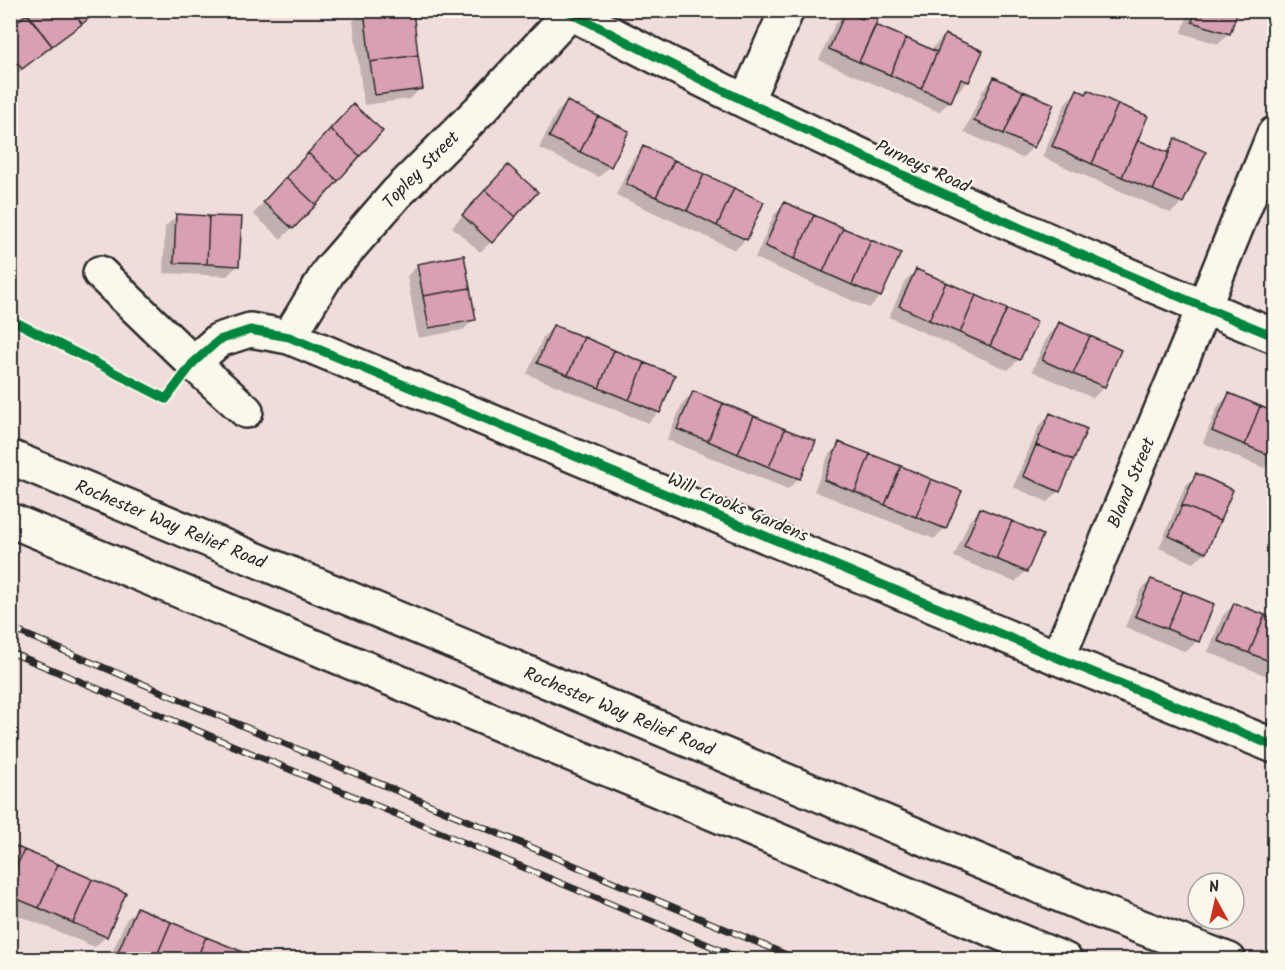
<svg xmlns="http://www.w3.org/2000/svg" width="1285" height="970" viewBox="0 0 1285 970" font-family="Kalam,sans-serif">
<style>
.shadow{fill:#0003}
.building{fill:#d8a0b2;stroke:#2b2b2b;stroke-width:1.5}
.lines{fill:none;stroke-linecap:round;stroke-linejoin:round}
.street-casing{stroke:#2b2b2b;stroke-width:38}
.highway-casing{stroke:#2b2b2b;stroke-width:38}
.street{stroke:#fbf7ec;stroke-width:33}
.highway{stroke:#fbf7ec;stroke-width:33}
.rail-casing{stroke:#2b2b2b;stroke-width:7}
.rail{stroke:#fbf7ec;stroke-width:4.5;stroke-dasharray:14;stroke-linecap:butt}
.cycleway-casing{stroke:#fbf7ec;stroke-width:13}
.cycleway{stroke:#00873e;stroke-width:9}
.labels{text-anchor:middle;stroke-width:4.5;stroke-linejoin:round;paint-order:stroke}
.street-label{font-size:18px;fill:#2b2b2b;stroke:#fbf7ec}
</style>
<rect width="100%" height="100%" fill="#f0dddb"/>
<filter id="ink" filterUnits="userSpaceOnUse"><feTurbulence type="fractalNoise" baseFrequency=".0167" numOctaves="2"/><feDisplacementMap in="SourceGraphic" scale="12" xChannelSelector="R" yChannelSelector="G"/><feConvolveMatrix kernelMatrix="1 2 1 2 8 2 1 2 1" color-interpolation-filters="sRGB"/></filter>
<g filter="url(#ink)">
<path class="shadow" d="M26,10H101L10,79V29L16,24L14,22Z
M364,10H411L421,88L410,99L364,105L353,21Z
M692,10H714L707,18Z
M864,10H881L874,26L932,51L934,46L945,35L968,81L957,92L954,91L950,101L939,112L819,60L835,24L846,13L857,18Z
M1189,10H1236L1229,33L1218,44L1182,33Z
M994,79L1033,147L1022,158L964,132L983,90Z
M1077,91L1136,141L1164,153L1176,140L1204,153L1182,203L1171,213L1042,157L1066,102Z
M567,102L627,132L610,166L599,177L539,148L556,113Z
M342,117L292,228L281,239L253,214Z
M644,148L746,239L735,250L616,195L633,159Z
M497,178L491,242L480,252L452,227Z
M785,204L899,254L880,297L869,308L755,258L774,215Z
M176,216L238,265L227,276L163,273L165,227Z
M418,265L474,319L463,330L418,338L407,276Z
M916,270L1019,359L1008,370L889,317L905,281Z
M1059,324L1119,351L1104,387L1093,398L1032,371L1048,335Z
M554,326L659,412L648,423L527,374L543,337Z
M693,393L799,478L788,489L667,440L682,404Z
M1229,395L1274,414V457L1264,468L1203,443L1218,406Z
M1050,415L1059,491L1048,502L1013,487L1039,426Z
M840,444L945,528L934,539L814,491L829,454Z
M1196,475L1205,552L1194,563L1159,548L1185,486Z
M980,510L1026,571L1015,582L954,557L969,521Z
M1151,580L1197,641L1186,652L1125,627L1140,591Z
M1234,605L1274,621V679L1208,652L1223,615Z
M10,846L106,936L95,947L10,912Z
M137,909L235,960H109L126,920Z
M264,954L277,960H259Z"/>
<path class="building" d="M25,10H72L82,24L52,46Z
M72,10H99L82,24Z
M364,10H413L418,55L370,62Z
M866,10H882L859,62L829,49L846,11L862,19Z
M1195,10H1238L1230,34L1192,22Z
M27,14L52,46L22,69L10,54V27Z
M876,25L906,38L890,75L859,62Z
M945,34L983,51L969,82L961,79L951,102L921,89Z
M906,38L937,52L921,89L890,75Z
M418,55L423,89L375,95L370,62Z
M994,77L1023,91L1004,134L974,121Z
M1077,89L1086,94L1088,90L1118,104L1092,164L1052,146Z
M1023,91L1054,104L1034,148L1004,134Z
M567,101L598,116L580,152L549,137Z
M353,104L383,131L360,156L330,129Z
M1118,104L1148,116L1122,177L1092,164Z
M598,116L629,131L611,167L580,152Z
M330,129L360,156L338,181L308,153Z
M1175,138L1206,152L1183,203L1153,190Z
M1138,140L1169,153L1153,190L1122,177Z
M643,146L674,160L656,197L626,184Z
M308,153L338,181L316,205L286,177Z
M674,160L704,174L687,211L656,197Z
M508,165L538,192L515,217L485,190Z
M704,174L734,188L717,226L687,211Z
M286,177L316,205L293,229L263,202Z
M734,188L764,202L747,240L717,226Z
M485,190L515,217L492,243L462,215Z
M784,202L814,215L794,259L765,246Z
M176,214L209,216L207,264L174,263Z
M814,215L843,228L823,272L794,259Z
M209,216L242,217L239,266L207,264Z
M843,228L871,240L852,285L823,272Z
M871,240L901,253L881,297L852,285Z
M464,255L470,288L423,296L417,264Z
M916,269L946,282L929,320L899,306Z
M946,282L976,295L960,333L929,320Z
M470,288L476,320L429,328L423,296Z
M976,295L1007,309L990,346L960,333Z
M1007,309L1037,322L1020,360L990,346Z
M1059,322L1090,336L1073,374L1042,360Z
M553,325L584,337L568,375L537,363Z
M1090,336L1121,350L1105,387L1073,374Z
M584,337L614,350L599,388L568,375Z
M614,350L645,363L629,400L599,388Z
M645,363L675,375L660,413L629,400Z
M693,391L723,403L708,441L677,429Z
M1229,393L1260,406L1245,445L1212,431Z
M723,403L754,416L738,454L708,441Z
M1260,406L1274,412V457L1245,445Z
M1050,413L1087,429L1074,460L1036,445Z
M754,416L785,429L769,467L738,454Z
M785,429L816,441L800,479L769,467Z
M839,442L870,454L855,492L824,480Z
M1036,445L1074,460L1060,492L1023,476Z
M870,454L901,466L885,505L855,492Z
M901,466L931,479L916,517L885,505Z
M1196,473L1233,490L1220,521L1182,505Z
M931,479L962,491L946,529L916,517Z
M1182,505L1220,521L1206,553L1169,536Z
M980,508L1012,521L996,559L964,546Z
M1012,521L1043,535L1027,572L996,559Z
M1151,579L1183,591L1167,629L1135,616Z
M1183,591L1214,604L1199,642L1167,629Z
M1234,603L1265,615L1249,653L1218,641Z
M1265,615L1274,619V663L1249,653Z
M10,844L24,850L10,881Z
M24,850L58,864L39,908L10,896V881Z
M58,864L92,879L73,923L39,908Z
M92,879L126,893L107,937L73,923Z
M137,907L171,922L155,960H137L118,952Z
M171,922L206,937L196,960H155Z
M206,937L241,951L237,960H196Z"/>
<g class="lines">
<g class="street-casing">
<g id="street">
<path d="M565,10C626,41 686,73 747,102C921,185 1097,264 1274,336"/>
<path d="M746,101L787,10"/>
<path d="M100,273L193,363L246,411"/>
<path id="s1" d="M289,337L329,271L396,194L482,108L570,13"/>
<path d="M193,363L219,340L250,330L289,337L1058,658L1274,746"/>
<path id="s2" d="M1058,658L1204,307L1274,134"/>
</g>
</g>
<g class="highway-casing">
<g id="highway">
<path id="s3" d="M10,457L1096,910L1229,960"/>
<path d="M10,520L1065,960"/>
</g>
</g>
<use href="#street" class="street"/>
<use href="#highway" class="highway"/>
<g class="rail-casing">
<path id="rail" d="M10,628L799,960
M10,652L744,960"/>
</g>
<use href="#rail" class="rail"/>
<g class="cycleway-casing">
<path id="cycleway" d="M565,10C626,41 686,73 747,102C921,185 1097,264 1274,336
M10,319L166,399L193,363L219,340L250,330L289,337L1058,658L1274,746"/>
</g>
<use href="#cycleway" class="cycleway"/>
</g>
</g>
<g class="labels">
<g class="street-label">
<text transform="translate(923 166) rotate(25)" y="6">Purneys Road</text>
<text dy="6" stroke="none"><textPath href="#s1" startOffset="214">Topley Street</textPath></text>
<text dy="6" stroke="none"><textPath href="#s2" startOffset="190">Bland Street</textPath></text>
<text transform="translate(738 507) rotate(23)" y="6">Will Crooks Gardens</text>
<text dy="6" stroke="none"><textPath href="#s3" startOffset="174">Rochester Way Relief Road</textPath></text>
<text dy="6" stroke="none"><textPath href="#s3" startOffset="660">Rochester Way Relief Road</textPath></text>
</g>
</g>
<rect width="1285" height="970" fill="none" stroke="#fbf7ec" stroke-width="36"/>
<rect x="18" y="18" width="1249" height="934" fill="none" stroke="#2b2b2b" stroke-width="2" filter="url(#ink)"/>
<g transform="translate(1216 901) rotate(352)"><circle r="28" fill="#fbf7ec" stroke="#a8a59f" stroke-width="1.5"/>
<path d="M0-4.5L10 22L0 15L-10 22Z" fill="#c8321e"/>
<text y="-9" font-size="16" font-weight="bold" text-anchor="middle" fill="#2b2b2b">N</text>
</g>
</svg>
